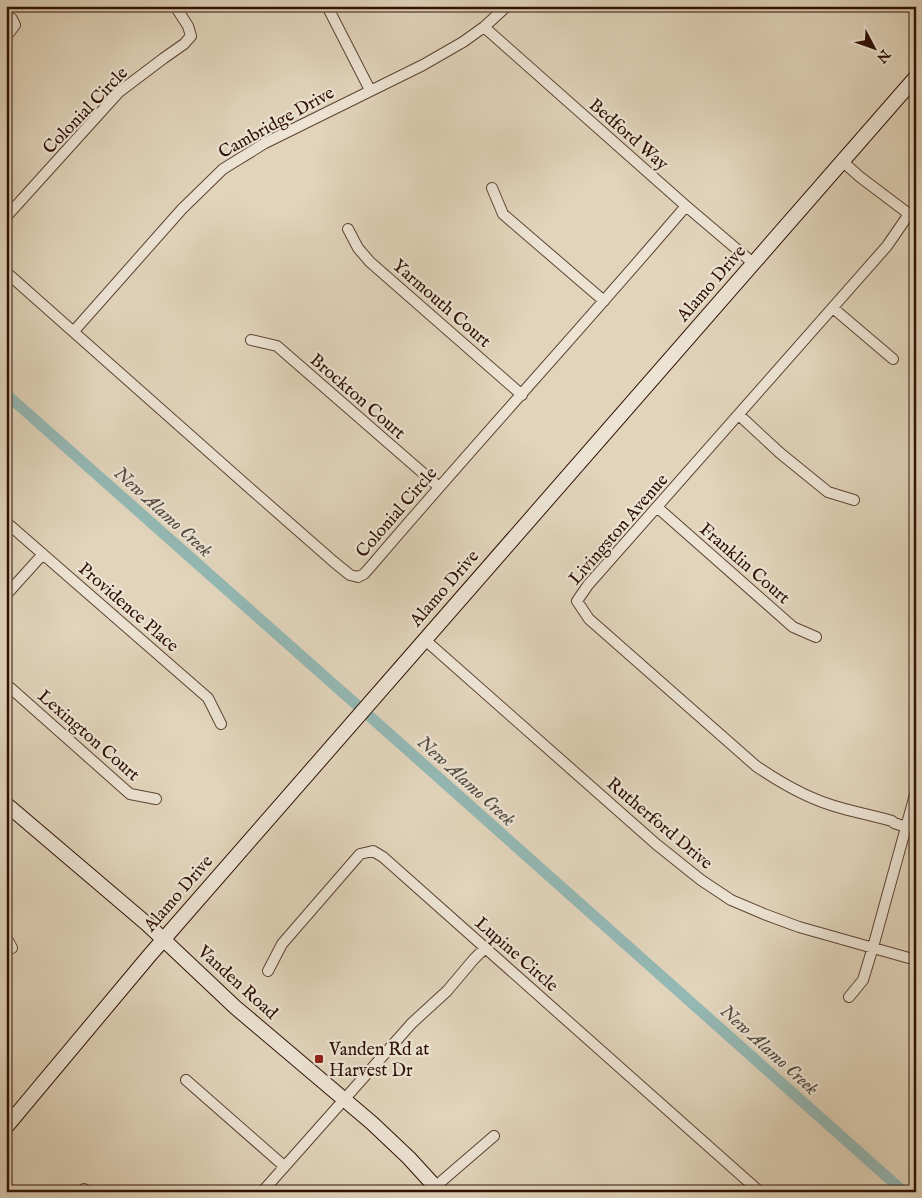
<svg xmlns="http://www.w3.org/2000/svg" width="922" height="1198" viewBox="0 0 922 1198" font-family="'IM FELL English',serif">
<style>
.lines{fill:none;stroke-linecap:round;stroke-linejoin:round}
.canal{stroke:#94b8b4;stroke-width:11}
.street-casing{stroke:#5c4232;stroke-width:12}
.secondary-casing{stroke:#2f1105;stroke-width:16}
.street{stroke:#ece3d3;stroke-width:10}
.secondary{stroke:#ece3d3;stroke-width:14}
.poi-dot{fill:#8f2418;stroke:#ece3d3;stroke-width:2}
.labels{text-anchor:middle;stroke-width:4.5;stroke-linejoin:round;paint-order:stroke}
.street-label{font-size:18px;fill:#2f1105;stroke:#ece3d3}
.poi-label{font-size:18px;fill:#2f1105;stroke:#ece3d3;text-anchor:start}
.water-label{font-size:19px;font-style:italic;fill:#524b42;stroke:#ece3d3}
</style>
<rect width="100%" height="100%" fill="#e1d4bb"/>
<filter id="stains"><feTurbulence type="fractalNoise" baseFrequency=".004" numOctaves="4"/><feColorMatrix values="0 0 0 0 .2 0 0 0 0 .09 0 0 0 0 .02 0 0 0 .5 -.17"/></filter>
<radialGradient id="worn" r=".72"><stop offset=".6" stop-color="#630" stop-opacity="0"/><stop offset="1" stop-color="#630" stop-opacity=".3"/></radialGradient>
<g class="lines">
<path class="canal" d="M6,394C307,658 604,927 904,1192"/>
<g class="street-casing">
<path id="street" d="M327,6L370,90
M6,15L12,19L15,25L6,37
M484,27L686,206L753,263
M842,161L860,177L909,214L916,217
M492,188L503,214L604,301
M6,217L119,92L164,58L184,44L191,36L188,26L175,6
M348,229L358,248L370,262L522,395
M6,272L253,491L334,562L350,575L358,577L364,574L372,565C475,444 583,327 686,206
M833,308L893,359
M74,331L182,209L223,169L265,143L423,65L463,42L484,27L507,6
M251,340L277,346L439,487
M739,415L780,453L828,492L854,500
M658,508L793,627L816,637
M6,522L208,698L221,724
M6,595L43,554
M424,639L656,844L701,880L731,900L764,914L799,927L916,960
M6,684L130,794L156,799
M906,827L894,823L892,821C871,815 848,811 828,804C801,795 778,781 756,766L589,619L577,601L588,585L887,246L909,214
M6,937L12,948
M268,971L282,944L360,854L373,851L383,857L760,1192
M849,997L863,980L873,947L916,791
M186,1080L284,1166
M436,1186L494,1136
M84,1189L87,1192
M262,1192L412,1023L447,991L474,959L485,948"/>
</g>
<g class="secondary-casing">
<path id="secondary" d="M6,804L147,924L235,1007L372,1123L409,1158L440,1192
M6,1127L149,956L916,77"/>
</g>
<use href="#street" class="street"/>
<use href="#secondary" class="secondary"/>
</g>
<rect class="poi-dot" x="314" y="1054" width="10" height="10" rx="2.5"/>
<g class="labels">
<g class="street-label">
<text transform="translate(85 110) rotate(-46)" y="6">Colonial Circle</text>
<text transform="translate(276 122) rotate(-29)" y="6">Cambridge Drive</text>
<text transform="translate(629 134) rotate(41)" y="6">Bedford Way</text>
<text transform="translate(711 283) rotate(-49)" y="6">Alamo Drive</text>
<text transform="translate(442 303) rotate(41)" y="6">Yarmouth Court</text>
<text transform="translate(358 396) rotate(41)" y="6">Brockton Court</text>
<text transform="translate(396 512) rotate(-49)" y="6">Colonial Circle</text>
<text transform="translate(618 529) rotate(-49)" y="6">Livingston Avenue</text>
<text transform="translate(745 563) rotate(41)" y="6">Franklin Court</text>
<text transform="translate(444 588) rotate(-49)" y="6">Alamo Drive</text>
<text transform="translate(129 607) rotate(41)" y="6">Providence Place</text>
<text transform="translate(89 735) rotate(41)" y="6">Lexington Court</text>
<text transform="translate(660 823) rotate(40)" y="6">Rutherford Drive</text>
<text transform="translate(178 893) rotate(-49)" y="6">Alamo Drive</text>
<text transform="translate(517 954) rotate(41)" y="6">Lupine Circle</text>
<text transform="translate(238 982) rotate(42)" y="6">Vanden Road</text>
</g>
<g class="poi-label">
<text x="329" y="1055">Vanden Rd at<tspan x="329" dy="21">Harvest Dr</tspan></text>
</g>
<g class="water-label">
<text transform="translate(164 511) rotate(42)" y="7">New Alamo Creek</text>
<text transform="translate(467 780) rotate(42)" y="7">New Alamo Creek</text>
<text transform="translate(770 1049) rotate(42)" y="7">New Alamo Creek</text>
</g>
</g>
<rect width="922" height="1198" fill="none" stroke="#e1d4bb" stroke-width="25"/>
<rect x="8" y="8" width="907" height="1183" fill="none" stroke="#2f1105" stroke-width="2.5"/>
<rect x="12" y="12" width="897" height="1173" fill="none" stroke="#2f1105"/>
<g transform="translate(874 48) rotate(131)" stroke="#ece3d3" stroke-width="4" paint-order="stroke">
<path d="M0-4L9 19L0 12L-9 19Z" fill="#2f1105"/>
<text y="-8" font-size="14" font-weight="bold" text-anchor="middle" fill="#2f1105">N</text>
</g>
<rect width="100%" height="100%" filter="url(#stains)"/>
<rect width="100%" height="100%" fill="url(#worn)"/>
</svg>
